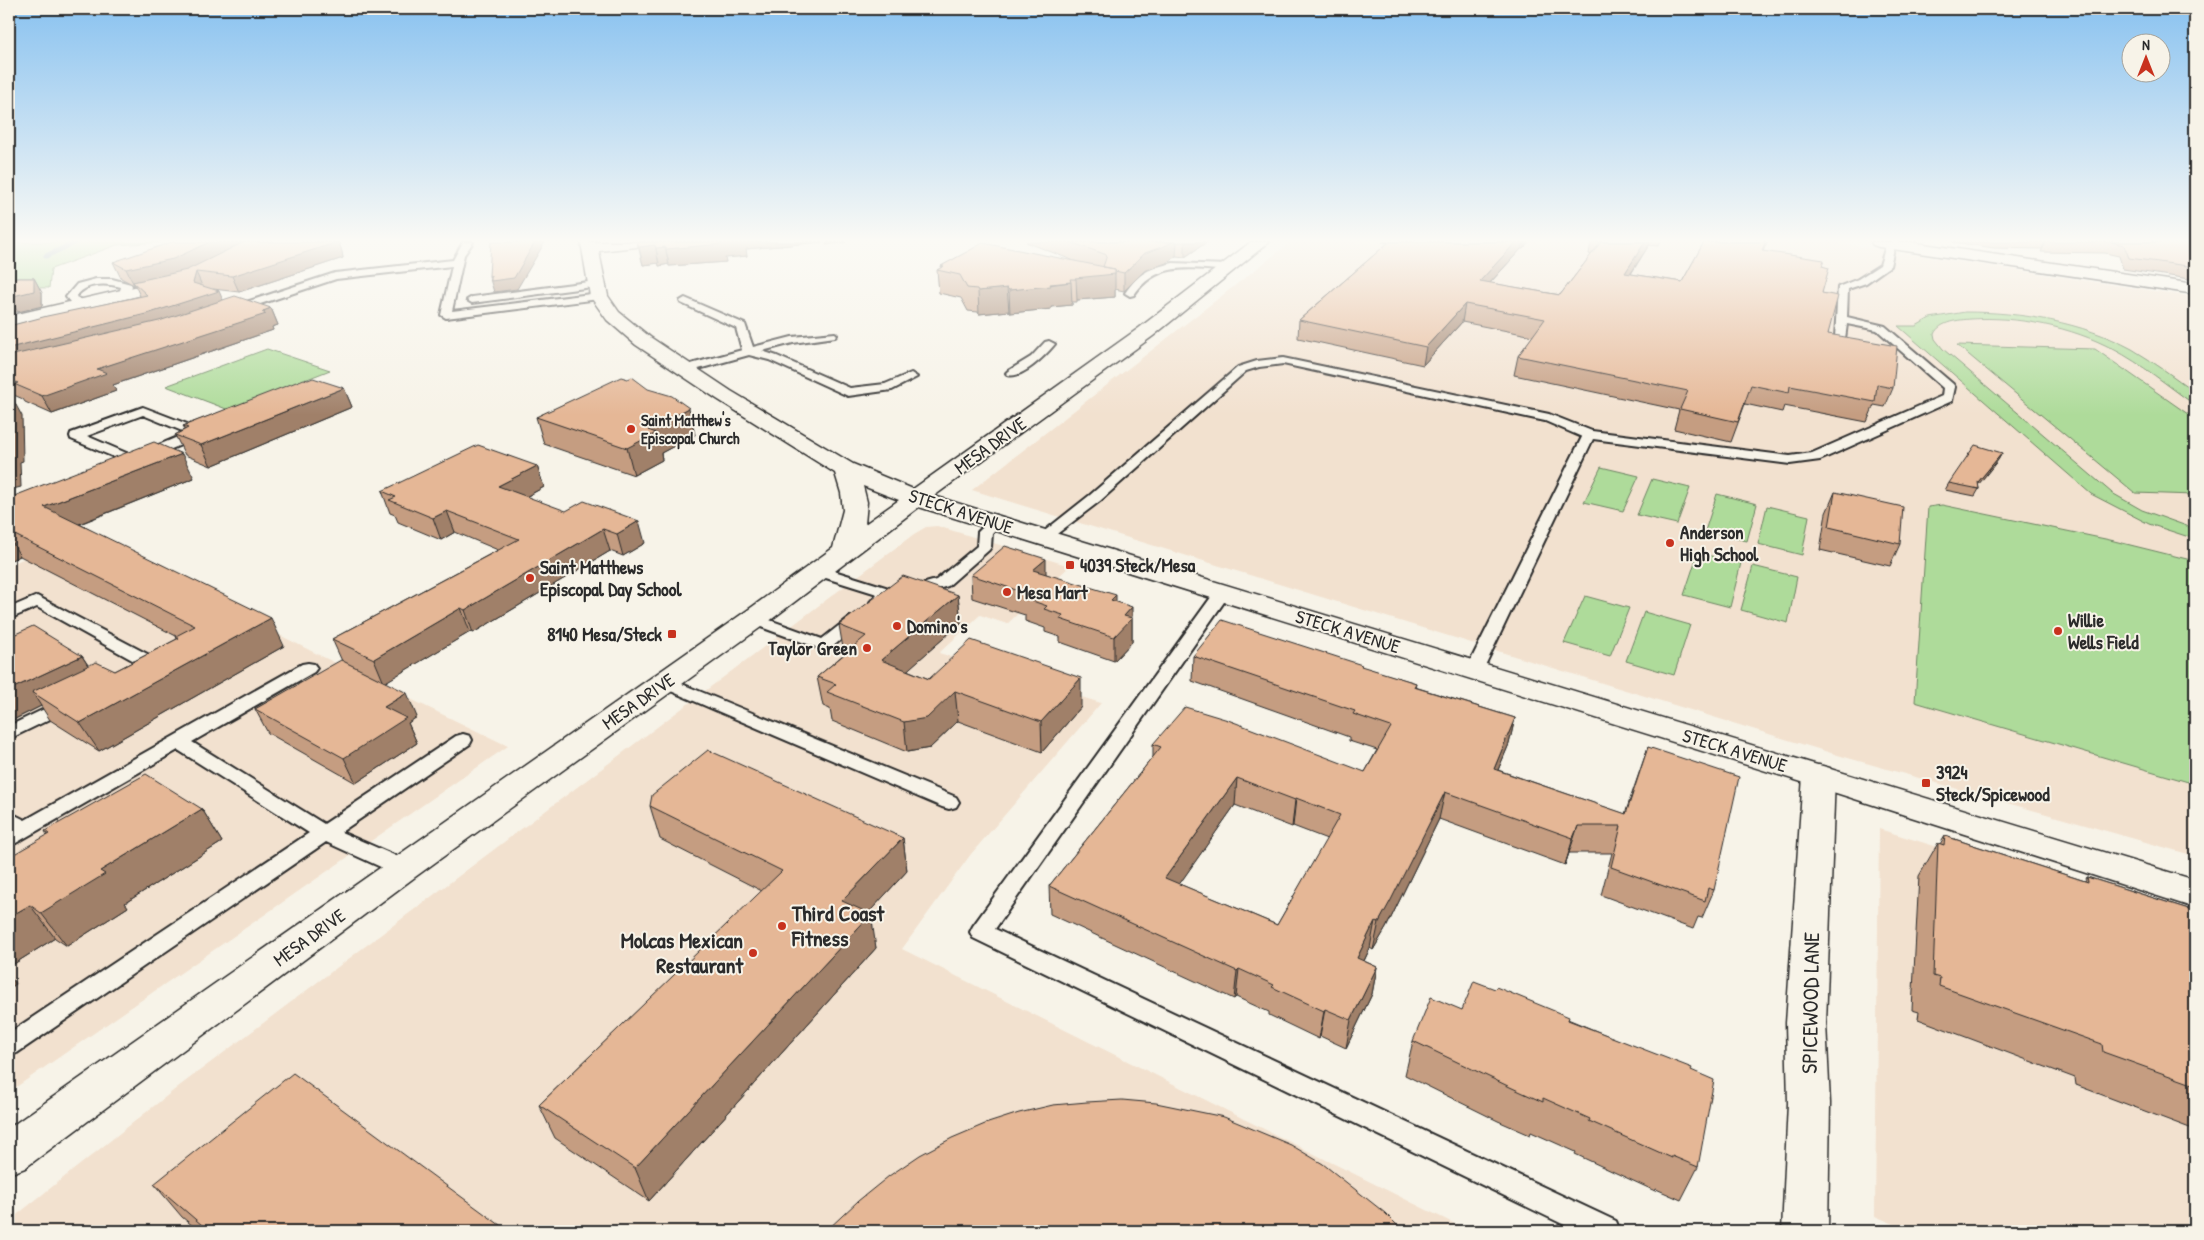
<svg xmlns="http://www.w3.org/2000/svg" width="2204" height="1240" viewBox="0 0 2204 1240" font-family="'Patrick Hand',sans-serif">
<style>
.built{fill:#f2e1cf}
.green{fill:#aedb9a;stroke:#6c8362}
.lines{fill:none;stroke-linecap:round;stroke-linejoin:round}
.stream{stroke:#6f92a8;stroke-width:5}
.lane-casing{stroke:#2b2b2b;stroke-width:4}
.street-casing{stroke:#2b2b2b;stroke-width:3}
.secondary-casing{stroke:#2b2b2b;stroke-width:3}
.lane{fill:#f7f3e8;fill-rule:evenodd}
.street{fill:#f7f3e8;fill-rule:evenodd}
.secondary{fill:#f7f3e8;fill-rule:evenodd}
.wall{fill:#c59d81;stroke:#2b2b2b;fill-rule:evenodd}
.shaded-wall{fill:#a08069;stroke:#2b2b2b}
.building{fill:#e5b796;stroke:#2b2b2b;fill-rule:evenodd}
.poi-dot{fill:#c8321e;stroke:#f7f3e8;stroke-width:2}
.labels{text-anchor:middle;stroke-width:4;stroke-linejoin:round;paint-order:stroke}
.far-poi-label{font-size:16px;font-weight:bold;fill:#2b2b2b;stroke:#f7f3e8;text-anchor:start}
.street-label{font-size:19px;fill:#2b2b2b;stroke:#f7f3e8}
.poi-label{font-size:19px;font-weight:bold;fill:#2b2b2b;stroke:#f7f3e8;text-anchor:start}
.near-poi-label{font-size:22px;font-weight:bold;fill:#2b2b2b;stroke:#f7f3e8;text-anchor:start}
.near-street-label{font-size:22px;fill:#2b2b2b;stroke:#f7f3e8}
</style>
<rect width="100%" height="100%" fill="#f7f3e8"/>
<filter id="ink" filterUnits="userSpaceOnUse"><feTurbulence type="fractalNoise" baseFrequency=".02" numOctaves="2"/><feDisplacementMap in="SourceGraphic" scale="10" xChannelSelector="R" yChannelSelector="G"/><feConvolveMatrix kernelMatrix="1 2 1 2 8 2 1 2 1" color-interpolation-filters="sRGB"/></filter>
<g filter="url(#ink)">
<path class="built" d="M1291,242H1831L2195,297V856L1841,756L972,490Z
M937,526L1070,566L1007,624L980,615L939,653L1101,703L971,854L902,949L1469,1231H9V1221L178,1087L914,534L926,527Z
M80,534L319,655L508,746L9,1092V565Z
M1879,829L2195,926V1231H1910L1875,1216Z"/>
<path class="green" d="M9,242H161L117,245L51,269L49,288L9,287Z
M1965,312C2021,312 2082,322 2132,349C2154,362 2174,377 2195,392V405C2168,386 2142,364 2113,349C2072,327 2018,316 1971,319C1959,320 1940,321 1934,334L1935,339L1943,349L2112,493L2142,510L2195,529V539L2149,524L2091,494L1898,326H1916L1930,318Z
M1957,345L2095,349L2195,419V495L2135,493Z
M267,349L330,370L229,410L166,386Z
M1601,467L1639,476L1623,511L1584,502Z
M1652,479L1690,488L1677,524L1637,515Z
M1717,494L1757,504L1747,541L1705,531Z
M1942,505L2110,540L2195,561V784L1915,702L1928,507Z
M1767,506L1809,516L1802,555L1758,544Z
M1698,553L1741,563L1730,607L1684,595Z
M1753,566L1797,577L1788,623L1741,610Z
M1585,596L1629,608L1610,656L1564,643Z
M1644,612L1690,625L1674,675L1626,661Z"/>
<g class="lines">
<path class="stream" d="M46,256L76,242"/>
<g class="lane-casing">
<path id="lane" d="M463,242H473L464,255L452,311L599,293L604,296L599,299L446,318L441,315L452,266L336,279L239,311H231L230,309L231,307L335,273L453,260Z
M1887,242H1893L1895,244L1890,266L1866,283L1848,289L1847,317L1885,326L1953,384L1955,387L1952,401L1820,460L1790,464L1593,439L1481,674L1475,675L1469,674L1466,670L1582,437L1545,421L1283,364L1259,367L1246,371L1100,501L1049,540H1039L1037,537L1090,495L1238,367L1257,361L1283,358L1549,414L1592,431L1790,456L1812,453L1942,396L1943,388L1877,330L1847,324L1845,339H1837L1835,337L1838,287L1858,279L1880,265Z
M1173,263L1228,265L1233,268L1228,271C1191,268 1157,261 1134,295L1130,296L1125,293C1139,273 1149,268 1173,263Z
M96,279H112L131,284L132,286L128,296L124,297L119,294L121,287C106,283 86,282 76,297L91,304L86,307L70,302L66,297L77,284Z
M596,281L600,282V286L472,303L467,300L472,297Z
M685,298L745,324L753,347L792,337L835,333L837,335L835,337L793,343L762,351L777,356L850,388L885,384L911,373L917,377L892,390L848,396L769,360L749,355L684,373L680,371L678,369L680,367L742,350L736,328L681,303L680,301Z
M1049,341L1055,344C1046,355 1022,379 1008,375L1006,373L1008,371L1031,357L1045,342Z
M143,407L203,430L204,433L203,436L147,459L142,458L140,455L142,452L187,433L143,415L87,436L138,458L140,461L133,465L71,439L70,436L71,433Z
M995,519L1000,520L1002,523L992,533L991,547L989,550L948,586L914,596L908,594L906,591L908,588L936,580L977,546L978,532L990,520Z
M818,566L895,590L897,593L884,605H872L870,602L877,594L813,574L810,571L813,568Z
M1223,587L1229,589L1231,592L995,929L1616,1221L1620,1231H1577L973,938L970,932L973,926L1217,589Z
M37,596L155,658L158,662C152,670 141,674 132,672L129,668L136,662L37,607L9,619V608Z
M753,614L822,639L851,616H863L865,619L830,649L824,650L747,622L745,619L747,616Z
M308,663L314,664L317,668L314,672L192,742L324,824L456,736L463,734L470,736L472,740L470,744L341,832L410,862L413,868L410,874L403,876L396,874L326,842L17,1053L9,1056V1033L309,833L178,750L16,843L9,845V812L25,820L302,664Z
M665,677L956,797L959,802L956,807L949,809L942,807L659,686L656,682L659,678Z
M65,699L71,701L74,705L71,709L9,739V726Z"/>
</g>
<g class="street-casing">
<path id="street" d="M594,242H644L642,245L636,247L590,252L584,250L582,247L584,244Z
M1871,242H1910L2195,284V294L1879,247L1873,245Z
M173,278L179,279L182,283L179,287L9,326V316Z
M1819,765L1830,768L1835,776L1826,1023L1830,1103L1828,1231H1782L1788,1103L1786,1023L1803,776L1808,768Z"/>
</g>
<g class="secondary-casing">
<path id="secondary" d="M581,242H597L608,296L619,312L650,337L731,391L853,464L913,489L1139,328L1251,242H1269L1153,336L934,496L2195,880V908L1808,784L919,507L772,619L415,877L25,1168L9,1174V1128L752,607L833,548L843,510L841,493L835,473L717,399L636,345L607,320L590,296ZM863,486L899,500L865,524L867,502Z"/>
</g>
<use href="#lane" class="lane"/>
<use href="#street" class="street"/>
<use href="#secondary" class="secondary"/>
</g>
<path class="wall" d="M339,242L342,252L343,258L239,292L213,289L223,300L271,308L278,325L272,327L273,330L113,385L116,391L52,414L25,402L23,399L9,393V326L140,296L135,285H134L121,278L113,262Z
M637,242H822L746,249L747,256L725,258L726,262L669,266V264L659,266V263L643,265Z
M1026,242H1207L1185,257L1176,256L1166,263L1144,271L1124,291L1115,289V297L1077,300V302H1072V305L1051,307V309L1010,313L1009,311L979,314L978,312L968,311L961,298L939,293L937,270L941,268V266L1077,262Z
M1382,242H1529L1523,249H1521L1490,283L1560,295L1591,255L1589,254L1591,242H1661L1658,246L1649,245L1631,274L1682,282L1704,242H1767L1763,251L1822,266V293L1828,334L1893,388L1885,407L1874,405L1867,422L1784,406L1782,412L1745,404L1731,442L1674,429L1679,410L1514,375L1518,356L1533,336L1462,322L1423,365L1298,338L1299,320L1388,243Z
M1953,242H2045L2042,249L1994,248Z
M2046,242H2191L2195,250V256L2193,260L2195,265V269L2190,279L2123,269L2119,256L2105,253L2041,252Z
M9,278H34L42,293V306L18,312H9Z
M308,380L344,388L352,407L211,466L185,455L175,435L185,429L183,426Z
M536,417L695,435L661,453L662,460L634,475L544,444Z
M2002,453L1998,460L1978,484L1979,489L1975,496L1945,490L1949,483Z
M537,466L544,487L526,497L645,543L623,556L610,551L473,633L470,632L385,682L417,717L408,723L417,743L356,783L268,733L255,709L342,661L332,639L498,550L455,532L441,540L398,522L395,515L390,513L382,491Z
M194,478L80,524L284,646L99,751L50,720L41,706L9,722V637L82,656L88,665L115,671L177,639L176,636L20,556L9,561V498Z
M1835,492L1900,544L1890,566L1820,550L1826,513Z
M1046,574L1116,602L1132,618V642L1114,661L1060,642V637L1045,632V628L1025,621V615L972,598L971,575Z
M958,595L961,623L907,670L929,679L1081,707L1042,752L958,721L930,748L907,752L832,721L830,709L823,706L817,677L844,654L839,625Z
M1193,656L1362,667L1416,683L1415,687L1515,718L1509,744L1498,770L1625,814L1648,747L1714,890L1702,918L1698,917L1693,929L1601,895L1612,853H1569L1565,865L1439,819L1386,928L1373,950L1370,948L1364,961L1377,967L1372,994L1346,1048L1320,1036L1319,1039L1269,1015V1012L1236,997L1234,999L1050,914L1049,886L1153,757V744L1365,772L1377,750L1349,741V737L1192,681ZM1235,805L1292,827L1293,826L1327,839L1277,925L1179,884Z
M650,806L903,838L907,871L868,913L876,948L649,1201L555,1138L539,1105L762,891L660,839Z
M202,809L222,842L125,903L128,907L67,946L55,938L9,967L47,835L45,831Z
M1945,836L2085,881L2087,877L2195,911V1130L2076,1085L2075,1078L1918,1019L1919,1012L1912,1010L1919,876L1938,843L1940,844Z
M1495,989L1691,1070L1698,1167L1681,1200L1656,1189L1655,1191L1575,1154L1576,1152L1531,1132L1530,1135L1498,1121L1405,1075L1413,1041Z
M154,1184L508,1231H199L182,1217Z"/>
<path class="shaded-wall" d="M210,242H249L180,274L133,282L135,285H134L126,269Z
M315,242H340H339L342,252L343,258L239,292L232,276Z
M535,242H545L517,289L494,292L489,276Z
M721,242H822L746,249L747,256L725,258L726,262L669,266L666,249Z
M826,242H846L826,245Z
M1172,242H1177L1176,256L1166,263L1144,271L1124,291V273L1145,253Z
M1185,242H1207L1185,257Z
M1516,242H1523L1521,249L1476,298L1480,281Z
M1525,242H1529L1523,249Z
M1645,242H1650L1649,245L1620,290L1625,273Z
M1765,242H1767L1756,267L1762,251Z
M655,245L659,263L643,265L639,247Z
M665,247L669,264L659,266L656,248Z
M1115,269V297L1077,300L1076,279L1075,278Z
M196,272L203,288L219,291L226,308L9,368V348L193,283Z
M34,278L42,293V306L18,312L9,297Z
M1071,282L1072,305L1051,307V309L1010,313L1009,290Z
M1007,288L1009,311L979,314L978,291Z
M1465,304L1462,322L1423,365L1426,347Z
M271,308L278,325L272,327L273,330L113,385L116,391L52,414L42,396L97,369Z
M344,388L352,407L211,466L201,445Z
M11,396L22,416L23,461L20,462L21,487L9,490V441Z
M689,408L695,435L661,453L662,460L634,475L627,448L648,430Z
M2002,453L1998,460L1975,489L1978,482Z
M182,454L194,478L59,532L44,507Z
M537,466L544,487L505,508L498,486Z
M447,511L455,532L441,540L433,518Z
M639,521L645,543L623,556L617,534Z
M603,529L610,551L473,633L465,610Z
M9,537L20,556L9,561Z
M1046,559V581L1033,570Z
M958,595L961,623L885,690L881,660Z
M1116,595V618L1111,600Z
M1132,607V642L1114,661V637L1124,616Z
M461,608L470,632L384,683L374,659Z
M271,618L284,646L99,751L80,723Z
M82,656L97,680L32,692L41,706L9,722V690Z
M1081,678V707L1042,752L1041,722Z
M955,691L958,721L930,748L907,752L904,722Z
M407,693L417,717L408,723L417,743L356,783L344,758L384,707Z
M1515,718L1509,744L1487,796L1494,769Z
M1237,778L1235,805L1164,906L1165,878Z
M1445,792L1439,819L1386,928L1373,950L1379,922Z
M1296,798L1293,826L1292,827L1295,800Z
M202,809L222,842L125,903L128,907L67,946L41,913L100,871Z
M1578,826L1565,865L1573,838Z
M903,838L907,871L849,934L842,901Z
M30,905L55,938L9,967V917Z
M871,914L876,948L649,1201L635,1168Z
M1375,921L1370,948L1352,986L1357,958Z
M1377,967L1372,994L1346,1048L1351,1020Z
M1239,969L1236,997L1234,999L1237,971Z
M9,975L16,984L9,989Z
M1325,1009L1320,1036L1319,1039L1324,1011Z"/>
<path class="building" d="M172,242H210L173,259L126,269L113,262Z
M244,242H338L232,276L196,272L193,283L219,291L150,313L9,348V326L47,316L147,295L133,282L187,270Z
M491,242H535L514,278L491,281V276H489Z
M637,242H721L722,244L666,249L665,247L656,248L655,245L639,247Z
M1070,242H1172L1167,245L1145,253L1124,273L1115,271V269L1103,267L1107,255Z
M1389,242H1516L1480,281L1560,295L1601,242H1645L1625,273L1682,282L1704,242H1765L1762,251L1824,260L1822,266L1829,268L1822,293L1838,296L1828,334L1897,346L1893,388L1877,385L1875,402L1790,386L1789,393L1751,385L1738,422L1680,409L1688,391L1518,356L1545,319L1465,304L1426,347L1299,320Z
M2111,242H2191L2195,250V253L2190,252L2195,265V267L2129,258L2124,245Z
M983,243L1115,269V274L1075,278L1076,279H1070L1071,282L1050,284L1051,286L1009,290L1007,288L978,291L977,289L967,288L960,275L937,270L944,266H941Z
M9,278H34V291L9,297Z
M235,296L271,308L263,311H265L262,312L266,314L97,369L107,373L42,396L14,384L18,383L9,379V356L159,321Z
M621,377L628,379L632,377L648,389L672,396L689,408L648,430L656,433L627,448L536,417Z
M313,378L344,388L201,445L175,435L188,428L183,426L304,379L308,380Z
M9,396H11V441H9Z
M154,442L182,454L44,507L271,618L80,723L32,692L96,662L115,671L179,638L176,636L195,626L9,532V498Z
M478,445L537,466L498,486L566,511L584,501L639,521L617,534L603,529L465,610L461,608L374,659L332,639L519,539L447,511L433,518L389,500L396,497L382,491Z
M1975,445L2002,453L1978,482L1979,489L1949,483Z
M1835,492L1903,507L1900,544L1829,527Z
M1005,546L1046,559L1033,570L1116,595L1111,600L1132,607L1124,616L1132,618L1114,637L1060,619L1063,615L1044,609L1047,606L1024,598L1028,594L971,575Z
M903,576L958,595L881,660L929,679L971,640L1081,678L1041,722L955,691L927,718L904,722L827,692L836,684L817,677L866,636L839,625Z
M1222,620L1362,665L1361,666L1416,683L1414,687L1515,718L1494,769L1626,814L1648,747L1739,777L1714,890L1708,888L1705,901L1611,867L1621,826H1578L1573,838L1445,792L1391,900L1379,922L1375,921L1357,958L1377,967L1351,1020L1325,1009L1324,1011L1272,987L1274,985L1239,969L1237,971L1049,886L1161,747L1153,744L1185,707L1228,720L1365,772L1391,727L1353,714L1355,711L1193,656ZM1237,778L1295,800L1296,798L1340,815L1277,925L1165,878Z
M33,626L82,656L9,690V637Z
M341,660L407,693L384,707L406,718L344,758L255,709Z
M708,750L903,838L842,901L871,914L635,1168L539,1105L782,871L650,806L652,795Z
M146,774L202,809L100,871L105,874L41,913L30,905L9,917V857L49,834L45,831Z
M1945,836L2088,882L2087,877L2195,911V1085L2103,1052L2102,1044L1939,986L1940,978L1933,976L1938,843L1944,845Z
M1474,981L1495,989L1496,987L1569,1017L1568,1020L1692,1068L1691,1070L1714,1080L1698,1167L1672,1156V1158L1589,1121L1590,1119L1543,1098V1102L1510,1087L1413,1041L1431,997L1462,1010Z
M293,1073L508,1231H209L154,1184Z
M1122,1100L1156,1103L1224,1117L1291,1145L1323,1164L1385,1213L1403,1231H826L858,1201L889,1176L920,1155L952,1138L985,1124L1019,1113L1053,1105L1087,1102Z"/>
</g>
<linearGradient id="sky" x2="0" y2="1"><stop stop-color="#89c2f0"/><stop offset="0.58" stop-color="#fbfaf5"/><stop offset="1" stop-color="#fbfaf5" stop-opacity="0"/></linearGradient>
<rect width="2204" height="415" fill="url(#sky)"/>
<g class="poi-dot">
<circle cx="631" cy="429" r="5"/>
<circle cx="1670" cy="543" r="5"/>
<rect x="1065" y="560" width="10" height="10" rx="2.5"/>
<circle cx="530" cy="578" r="5"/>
<circle cx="1007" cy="592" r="5"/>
<circle cx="897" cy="626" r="5"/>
<circle cx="2058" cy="631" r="5"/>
<rect x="667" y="629" width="10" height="10" rx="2.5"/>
<circle cx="867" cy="648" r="5"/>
<rect x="1921" y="778" width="10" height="10" rx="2.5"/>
<circle cx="782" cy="926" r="5"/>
<circle cx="753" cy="953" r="5"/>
</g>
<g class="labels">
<g class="far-poi-label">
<text x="641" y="426">Saint Matthew's<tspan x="641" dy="18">Episcopal Church</tspan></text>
</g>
<g class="street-label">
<text transform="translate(990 445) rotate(-36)" y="7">MESA DRIVE</text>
<text transform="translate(961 511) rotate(18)" y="7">STECK AVENUE</text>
<text transform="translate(1348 631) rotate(17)" y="7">STECK AVENUE</text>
<text transform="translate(638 701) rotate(-35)" y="7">MESA DRIVE</text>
<text transform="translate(1735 750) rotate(17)" y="7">STECK AVENUE</text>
<text transform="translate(309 937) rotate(-36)" y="7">MESA DRIVE</text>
</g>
<g class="poi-label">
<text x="1680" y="539">Anderson<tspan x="1680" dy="22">High School</tspan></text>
<text x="1080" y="572">4039 Steck/Mesa</text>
<text x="540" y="574">Saint Matthews<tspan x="540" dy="22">Episcopal Day School</tspan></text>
<text x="1017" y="599">Mesa Mart</text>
<text x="2068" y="627">Willie<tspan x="2068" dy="22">Wells Field</tspan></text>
<text x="907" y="633">Domino's</text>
<text x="662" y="641" text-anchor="end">8140 Mesa/Steck</text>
<text x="857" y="655" text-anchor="end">Taylor Green</text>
<text x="1936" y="779">3924<tspan x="1936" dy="22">Steck/Spicewood</tspan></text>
</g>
<g class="near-poi-label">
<text x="792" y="921">Third Coast<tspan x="792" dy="25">Fitness</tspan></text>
<text x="743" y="948" text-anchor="end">Molcas Mexican<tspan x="743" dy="25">Restaurant</tspan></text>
</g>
<g class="near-street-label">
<text transform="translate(1810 1003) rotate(-89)" y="8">SPICEWOOD LANE</text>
</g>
</g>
<rect width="2204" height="1240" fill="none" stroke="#f7f3e8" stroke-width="30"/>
<rect x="15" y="15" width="2174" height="1210" fill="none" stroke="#2b2b2b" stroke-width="2" filter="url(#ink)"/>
<g transform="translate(2146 58)"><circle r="24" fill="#f7f3e8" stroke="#a5a39c"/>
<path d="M0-4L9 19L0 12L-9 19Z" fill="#c8321e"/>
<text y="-8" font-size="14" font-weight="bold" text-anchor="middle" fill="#2b2b2b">N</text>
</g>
</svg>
